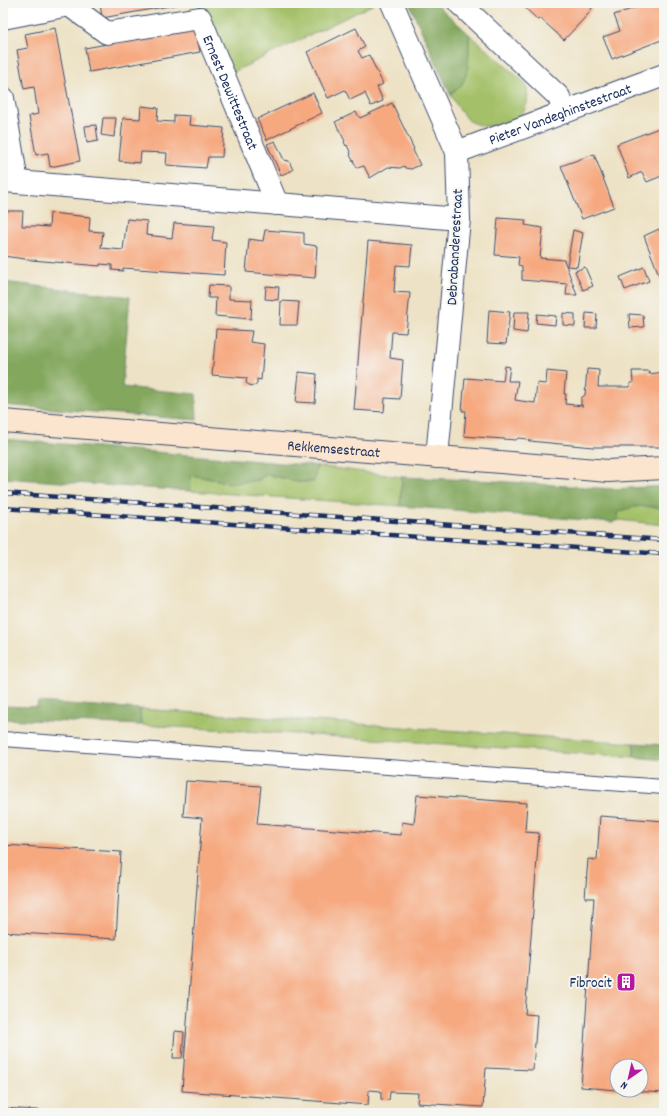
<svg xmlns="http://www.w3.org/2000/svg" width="667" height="1116" viewBox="0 0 667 1116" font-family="Dekko,sans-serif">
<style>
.green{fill:#a4c169;stroke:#607864}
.forest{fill:#83a75d;stroke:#4f6b5e}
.building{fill:#f6a87f}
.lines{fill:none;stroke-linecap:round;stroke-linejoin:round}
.lane-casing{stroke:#3a4a6d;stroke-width:16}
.street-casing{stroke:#3a4a6d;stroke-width:24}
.secondary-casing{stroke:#3a4a6d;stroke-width:24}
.lane{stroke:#fff;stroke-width:14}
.street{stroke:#fff;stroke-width:22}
.secondary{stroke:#fbe5cf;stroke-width:22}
.rail-casing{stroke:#1b2f5e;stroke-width:4.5}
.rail{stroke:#f6f6f2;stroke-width:3;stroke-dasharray:9;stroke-linecap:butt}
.labels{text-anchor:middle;stroke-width:4;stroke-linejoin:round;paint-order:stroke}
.street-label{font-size:15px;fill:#1b2f5e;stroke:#f6f6f2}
.poi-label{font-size:15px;fill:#1b2f5e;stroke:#f6f6f2;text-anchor:end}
</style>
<rect width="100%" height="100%" fill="#f6f6f2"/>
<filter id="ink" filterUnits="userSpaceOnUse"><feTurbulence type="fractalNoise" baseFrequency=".025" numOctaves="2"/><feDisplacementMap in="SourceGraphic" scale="8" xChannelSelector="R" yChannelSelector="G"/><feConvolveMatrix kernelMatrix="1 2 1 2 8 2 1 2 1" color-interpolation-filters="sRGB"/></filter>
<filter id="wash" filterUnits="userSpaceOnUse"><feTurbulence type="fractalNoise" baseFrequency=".012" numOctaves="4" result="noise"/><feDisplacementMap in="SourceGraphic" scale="16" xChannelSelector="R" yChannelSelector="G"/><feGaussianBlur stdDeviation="0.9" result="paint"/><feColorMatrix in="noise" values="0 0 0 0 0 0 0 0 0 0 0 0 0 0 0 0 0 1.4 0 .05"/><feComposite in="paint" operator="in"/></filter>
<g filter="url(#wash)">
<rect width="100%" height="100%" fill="#ede2c5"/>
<path class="green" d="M198,3H373L374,4L231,73Z
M469,34L525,83C530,93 528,109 519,117C517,120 512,121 508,122C495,127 483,129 470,121C461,115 456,103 450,94L457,89L469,52Z
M317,466L402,477L400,506L190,491L191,475L232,483L259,480L267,474L298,482H313Z
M642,506L664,508V525L619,520L617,513L630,507Z
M140,709L634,743V757L313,735L141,725Z"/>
<path class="forest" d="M409,3H435L469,34C469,48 470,72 462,84C460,88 454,91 450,94Z
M3,282L130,297L122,387L196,394L197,420L3,405Z
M3,439L317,466L314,482H298L267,474L259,480L232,483L191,475L190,491L3,478Z
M402,477L493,481L614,489L664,486V508C645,506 635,504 617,513L619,520L613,522L400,506Z
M38,702L140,709L141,725L3,719V706L37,707Z
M634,743L664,745V760L634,757Z"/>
<g id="blocks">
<path class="building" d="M100,3H181V4L102,18Z
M520,3H594L590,12L564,40L540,18L538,20Z
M639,3H664V39L612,59L603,37L620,31L614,15L640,6Z
M55,28L80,161L50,167L48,153L36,155L29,116L38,114L36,101L34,87L24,89L17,50L28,48L25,34Z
M196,28L200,52L89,72L85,48Z
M356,28L365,47L358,51L362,58L369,55L383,84L377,87L383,101L371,106L365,93L350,100L345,90L328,98L307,52Z
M313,93L322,113L267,140L257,119Z
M392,103L414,149L413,150L420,165L411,169L405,168L404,166L400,168L388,167L370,178L364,166L357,168L350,155L351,154L347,145L346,146L344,142L345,141L335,122L356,112L360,118Z
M141,106L158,108L157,121L174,122V115L190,116L189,125L224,128L222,157H208L206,168L166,165L167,153L141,152L140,163L119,161L123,118L140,119Z
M103,118H116L114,137L101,135Z
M96,125L98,141L87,143L85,126Z
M664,126V175L647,182L642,172L629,178L617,144Z
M275,141L284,160L289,161L293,170L281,175L267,144Z
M594,154L614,207L582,219L561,166Z
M3,211H23L22,226H35L49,227L50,213L90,217L89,231L103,232L101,248L123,250L127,219L147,221L146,235L172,238L174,223L214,226L212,240L226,242L224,275L123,268V271L112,270V265L100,264V266L32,260L3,256Z
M498,218L526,220L525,225L543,228L540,258L564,260L577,295H566L567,284L522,280V266L518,265L519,257L495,255Z
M659,229L664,242V288L644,236Z
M265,230L304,233V244L317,246L315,278L246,272L249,239L263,241Z
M573,230L583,233L577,267L567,266Z
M368,241L412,245L410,266L396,265L394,292L410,293L406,333L392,332L390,358L403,360L400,399L385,398L384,412L354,410Z
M585,267L593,286L583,290L575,271Z
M644,267L649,281L625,290L620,277Z
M209,285L229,286V299L252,300L251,319L215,316L216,298H208Z
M266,286L279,287L278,300L265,299Z
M281,301L299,302L297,325H280Z
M489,310L510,312L506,344L487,343Z
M514,312H529L527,333L513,331Z
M563,313L575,314V326L563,325Z
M586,313L597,314L596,328H585Z
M537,314L556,316L555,325L536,323Z
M629,314L643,315L644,327L630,328Z
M216,329L252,331L250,342L264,344L261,380L257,379V383L254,386L249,385L246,383L247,378L212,375Z
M505,366L510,367L508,381H518L515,400L535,403L537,383L546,384L547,371L566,373L564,394H566L565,404L583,406L581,405V398L585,395L587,369L599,370L598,387H630V383H633L632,371H649V374L664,372V447H593L529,441L527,439L518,438L516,440L464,436L466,411H462L465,378L503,381Z
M299,372L317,374L315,403L296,402Z
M186,781L261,786L257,824L401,835L402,822L414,824L417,795L527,803L525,832L539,833L525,1014L537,1015L533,1070L486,1068L483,1107L417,1103L418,1093L390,1092L389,1100L381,1099V1091L369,1090L368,1105L182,1091L202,818L183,816Z
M600,816L664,821V1093L632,1091V1090H641V1066H617V1090L581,1087L594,898H585L588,859L597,860Z
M3,845L121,852L116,939L3,932Z
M175,1031L184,1032L182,1058H173Z
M3,1108L69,1112V1113H3Z"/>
</g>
</g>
<g filter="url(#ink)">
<use href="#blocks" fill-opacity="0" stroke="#3a4a6d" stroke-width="1"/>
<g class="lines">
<g class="lane-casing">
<path id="lane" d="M3,739L664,787"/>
</g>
<g class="street-casing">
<g id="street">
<path d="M392,3L457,152L459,219L437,457"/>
<path d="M459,3L559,97L564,112"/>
<path id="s1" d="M3,18L69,5L107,33L200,18L277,204"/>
<path d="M3,98L17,182L3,181"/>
<path id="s2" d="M457,152L664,75"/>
<path d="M17,182L459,219"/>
</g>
</g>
<g class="secondary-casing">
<g id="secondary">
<path id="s3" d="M3,421L608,471L664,468"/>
</g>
</g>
<use href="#lane" class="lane"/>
<use href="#street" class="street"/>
<use href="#secondary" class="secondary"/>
<g class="rail-casing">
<path id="rail" d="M3,493L664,540
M3,508L664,554"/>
</g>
<use href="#rail" class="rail"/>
</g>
</g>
<defs>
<g id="building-square" transform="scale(1)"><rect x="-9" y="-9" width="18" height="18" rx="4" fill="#b5179e" stroke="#f6f6f2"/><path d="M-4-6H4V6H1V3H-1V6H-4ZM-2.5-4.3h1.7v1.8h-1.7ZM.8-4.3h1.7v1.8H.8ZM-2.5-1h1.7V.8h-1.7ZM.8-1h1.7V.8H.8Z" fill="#fff"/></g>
</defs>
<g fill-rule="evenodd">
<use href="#building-square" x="626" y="982"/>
</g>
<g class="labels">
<g class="street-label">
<text dy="5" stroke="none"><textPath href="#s1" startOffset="289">Ernest Dewittestraat</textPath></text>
<text dy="5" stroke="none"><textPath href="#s2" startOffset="110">Pieter Vandeghinstestraat</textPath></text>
<text transform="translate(454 247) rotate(-87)" y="5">Debrabanderestraat</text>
<text dy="5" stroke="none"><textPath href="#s3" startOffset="332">Rekkemsestraat</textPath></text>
</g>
<g class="poi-label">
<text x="612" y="987">Fibrocit</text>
</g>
</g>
<rect width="667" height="1116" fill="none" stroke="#f6f6f2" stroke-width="16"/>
<g transform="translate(629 1078) rotate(214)"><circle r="19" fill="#f6f6f2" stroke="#9ea6b7"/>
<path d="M0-3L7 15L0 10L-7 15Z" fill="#b5179e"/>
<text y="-6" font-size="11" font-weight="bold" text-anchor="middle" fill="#1b2f5e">N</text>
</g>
</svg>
